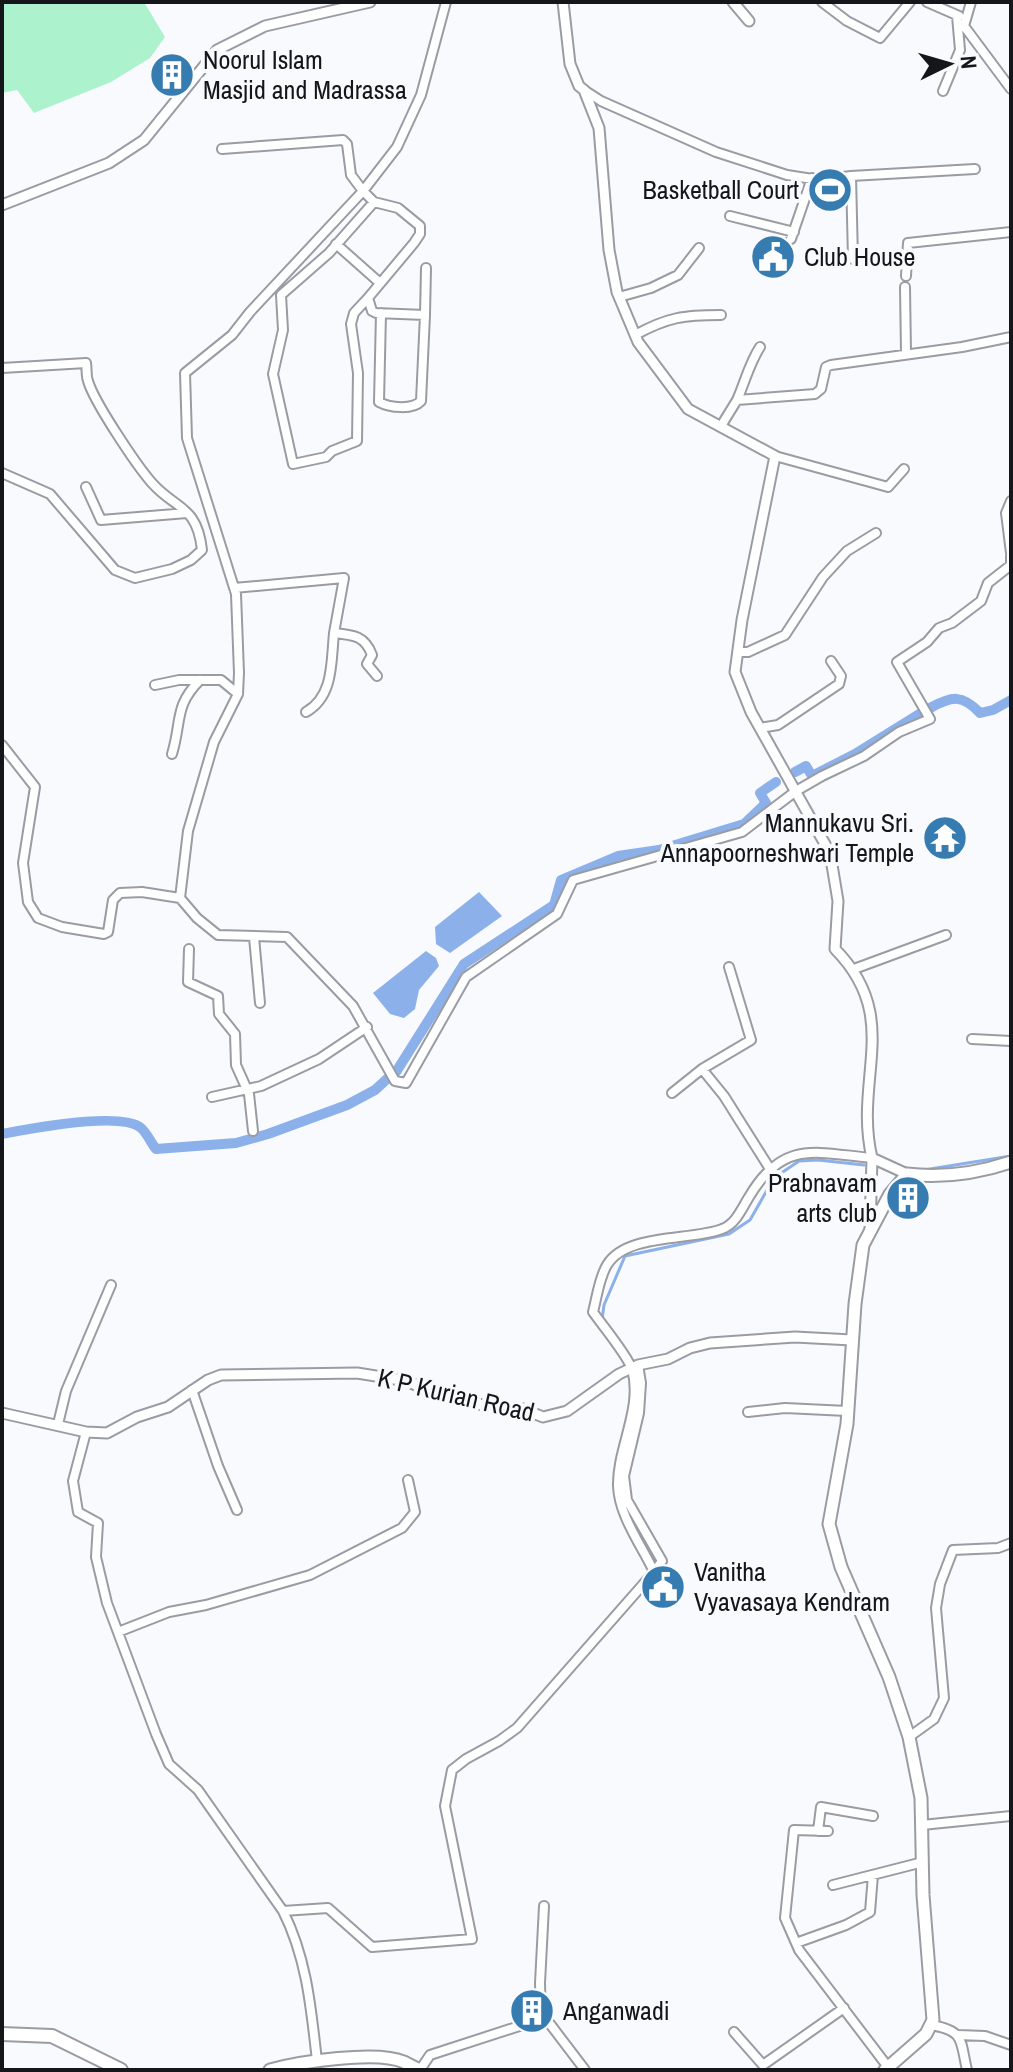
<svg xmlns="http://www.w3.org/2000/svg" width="1013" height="2072" viewBox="0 0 1013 2072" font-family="'Archivo Narrow',sans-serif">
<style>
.green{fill:#acf3cd}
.water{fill:#8bb0ea}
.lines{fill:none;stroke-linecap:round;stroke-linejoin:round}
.stream{stroke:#8bb0ea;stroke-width:3}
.canal{stroke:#8bb0ea;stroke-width:10}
.minor-casing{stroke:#9a9ca4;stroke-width:12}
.tertiary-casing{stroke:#9a9ca4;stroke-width:13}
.secondary-casing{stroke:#9a9ca4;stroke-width:15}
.primary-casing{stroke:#9a9ca4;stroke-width:16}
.minor{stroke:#fff;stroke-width:8}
.tertiary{stroke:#fff;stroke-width:9}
.secondary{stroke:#fff;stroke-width:11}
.primary{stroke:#fff;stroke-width:12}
.labels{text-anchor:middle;stroke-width:8;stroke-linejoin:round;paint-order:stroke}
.poi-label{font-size:26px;fill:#151619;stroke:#f9fafe;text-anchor:start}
.street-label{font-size:26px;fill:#151619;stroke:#f9fafe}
</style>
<rect width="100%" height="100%" fill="#f9fafe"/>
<path class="green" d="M2,2H144L165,37L150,58L111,82L34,113L17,90L2,93Z
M851,176L849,203L807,199L813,181Z"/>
<path class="water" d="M479,892L502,916L450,953L436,944L435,927Z
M426,951L436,958L439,966L419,990L415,1009L404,1018L390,1014L373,993Z"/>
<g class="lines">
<path class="stream" d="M924,1170L1011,1156
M602,1320L604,1305L625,1256L729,1234L750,1220L774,1178L799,1161L818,1160L864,1165"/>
<path class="canal" d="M930,708C952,696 962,694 980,713L993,710L1011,700
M795,772L806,766L812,776L855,754L921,713
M396,1072L464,964L554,905L561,880L618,856L659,850L744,824L766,803L760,793L776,782
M2,1134C28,1129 121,1111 141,1128C147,1133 151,1143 156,1149L236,1143L268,1134L347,1105L375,1090L387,1079"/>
<g class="minor-casing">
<path id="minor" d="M446,2L421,95L397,147L363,191L250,312L232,335L185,373L187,438L236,594L239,673L238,694L214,742L188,831L180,898L197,918L218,935L287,937L353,1006L395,1081L406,1083L466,977L557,914L573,880L742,832L796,791L822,776L864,756L899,732L930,719L897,662L927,642L939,628L952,623L981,601L988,583L1011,565V555
M822,2L847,21L880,38L910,2
M927,2L959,16
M971,2L964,26L1011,89
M584,90L601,101L716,152L787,175L819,180L851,176L853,259L906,256
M943,91L960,50L957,16
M222,149L343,140L347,144L351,175L363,191L374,202L398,208L420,226V234L414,243L368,298L372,311L376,313L425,315L426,268
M851,176L975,169
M730,216L794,232
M791,239L812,178
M336,244L380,283
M906,276L908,243L1011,232
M905,287L906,353
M619,297L651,288L678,275L699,248
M368,298L354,313L351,324L358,373L357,441L332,451L326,457L293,464L273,374L283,330L281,295L329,253L374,202
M381,313L379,402C390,408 413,410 421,401L425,315
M635,335C668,317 684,315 721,315
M2,368L86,363C87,369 86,376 88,381C94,402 137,466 152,483C176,510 197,505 202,550L191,560L172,569L135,578L115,570L50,494L2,473
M737,400C745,382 749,364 760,347
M721,426L737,400L815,394L821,389L826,367L831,365L962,347L1011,337
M775,456L888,487L904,469
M86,487L101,520L187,513
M1011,501L1006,513L1011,553
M234,588L344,578L334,633C354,635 365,636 372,655L367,664L377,676
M738,652H748L785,635L823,577L847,551L876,533
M155,685L179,680H221L238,694
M306,712C334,696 331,662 334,633
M760,728L778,725L839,684L841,676L831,661
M2,745L35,787L23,863L28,902L38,918L62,927L104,934L108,932L113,900L120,893L142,892L180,898
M172,754C182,721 174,706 200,680
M254,937L260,1003
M189,949L188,982L218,996L219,1014L235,1034L236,1065L249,1094L253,1131
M854,969L946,935
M972,1039L1011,1041
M702,1069L724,1096L770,1169
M672,1093L702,1069L751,1040L729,967
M212,1097L261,1086L319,1059L367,1027
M638,1365L641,1383L639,1413L624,1476L627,1500L662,1561L654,1572
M192,1390L218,1466L237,1510
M748,1412L785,1408L847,1411
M58,1424L66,1391L111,1285
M86,1432L73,1481L78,1512L98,1523L96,1557L107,1603L156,1734L169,1764L198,1790L283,1911C307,1959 311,2008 317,2061
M118,1632L169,1612L206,1605L310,1575L402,1528L415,1512L408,1480
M909,1737L934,1719L944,1698L936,1608L940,1584L953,1550L998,1548L1011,1543
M922,1825L1011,1816
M818,1831L821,1807L873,1816
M828,1831L794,1830L785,1918L799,1950L888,2067
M833,1885L923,1862
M283,1911L328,1908L372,1947L472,1939L445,1806L452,1770L466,1759L499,1741L517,1728L654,1572C642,1546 619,1516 618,1486C617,1448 643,1408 632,1369C627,1355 603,1326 593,1312C597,1297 599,1278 607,1265C626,1233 691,1241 722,1229C736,1224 742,1208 749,1197C783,1139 816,1153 872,1158
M796,1943L846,1925L870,1912L873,1875
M541,2019L540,1983L544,1906
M541,2019L550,2024L585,2070
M931,2025C965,2031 960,2040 967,2070
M734,2032L763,2065L844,2008
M958,2035L985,2036L1011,2045
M420,2070L430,2055L541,2019"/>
</g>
<g class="tertiary-casing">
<path id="tertiary" d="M563,2L570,64L579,86L584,90L599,128L609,250L617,292L638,342L688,409L775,456L742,620L735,672L751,712L830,853L838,901L835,949C903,1018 853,1078 872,1158L907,1174
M733,2L749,21
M2,205L109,163L144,140L217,50L265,26L370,2
M870,1230L872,1158
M2,1413L86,1432L107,1433L137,1417L168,1407L208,1380L221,1375L357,1373L407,1381L439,1396L467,1403L523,1409L543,1417L567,1411L619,1374L638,1365L668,1359L690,1348L710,1343L795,1337L852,1340"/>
</g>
<g class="secondary-casing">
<path id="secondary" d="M270,2070C299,2062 377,2050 404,2062C410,2065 414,2068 421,2070
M885,2070L926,2034L933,2020L923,1895L921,1798L909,1737L889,1677L841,1567L829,1524L847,1424L855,1304L863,1245L890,1194L907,1174C941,1178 978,1173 1011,1162"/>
</g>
<g class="primary-casing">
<path id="primary" d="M2,2034L52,2036L121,2070"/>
</g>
<use href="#minor" class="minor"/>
<use href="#tertiary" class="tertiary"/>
<use href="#secondary" class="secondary"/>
<use href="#primary" class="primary"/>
</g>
<defs>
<g id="building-disc" transform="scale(2.3)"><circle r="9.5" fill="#377cb1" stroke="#f9fafe"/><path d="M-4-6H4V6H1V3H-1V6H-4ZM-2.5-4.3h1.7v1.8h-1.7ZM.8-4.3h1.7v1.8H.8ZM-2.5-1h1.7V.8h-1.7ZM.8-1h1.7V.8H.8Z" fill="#fff"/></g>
<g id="stadium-disc" transform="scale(2.3)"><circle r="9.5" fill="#377cb1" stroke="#f9fafe"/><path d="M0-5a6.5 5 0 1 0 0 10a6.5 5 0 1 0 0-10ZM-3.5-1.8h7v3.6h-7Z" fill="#fff"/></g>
<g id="civic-disc" transform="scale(2.3)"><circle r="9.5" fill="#377cb1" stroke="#f9fafe"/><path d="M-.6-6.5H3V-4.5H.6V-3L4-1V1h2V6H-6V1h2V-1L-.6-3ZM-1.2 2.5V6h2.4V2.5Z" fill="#fff"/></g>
<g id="temple-disc" transform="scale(2.3)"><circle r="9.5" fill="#377cb1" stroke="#f9fafe"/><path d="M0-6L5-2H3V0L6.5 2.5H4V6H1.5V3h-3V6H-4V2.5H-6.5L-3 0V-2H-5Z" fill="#fff"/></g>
</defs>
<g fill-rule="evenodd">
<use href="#building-disc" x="172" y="75"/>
<use href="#stadium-disc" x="830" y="190"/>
<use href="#civic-disc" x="773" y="257"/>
<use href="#temple-disc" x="945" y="838"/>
<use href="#building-disc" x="908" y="1198"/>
<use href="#civic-disc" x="663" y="1587"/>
<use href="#building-disc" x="532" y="2011"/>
</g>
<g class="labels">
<g class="poi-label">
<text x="203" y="69">Noorul Islam<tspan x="203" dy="30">Masjid and Madrassa</tspan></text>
<text x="799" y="199" text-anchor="end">Basketball Court</text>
<text x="804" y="266">Club House</text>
<text x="914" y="832" text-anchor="end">Mannukavu Sri.<tspan x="914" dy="30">Annapoorneshwari Temple</tspan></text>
<text x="877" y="1192" text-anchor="end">Prabnavam<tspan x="877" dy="30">arts club</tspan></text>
<text x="694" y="1581">Vanitha<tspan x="694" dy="30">Vyavasaya Kendram</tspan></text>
<text x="563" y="2020">Anganwadi</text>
</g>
<g class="street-label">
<text transform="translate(456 1395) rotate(13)" y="9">K P Kurian Road</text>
</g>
</g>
<rect width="1013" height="2072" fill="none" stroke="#151619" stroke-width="8"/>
<g transform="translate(949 64) rotate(85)" stroke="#f9fafe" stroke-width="6" paint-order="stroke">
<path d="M0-6L14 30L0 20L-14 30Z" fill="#151619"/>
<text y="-12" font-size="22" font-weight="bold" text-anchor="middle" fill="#151619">N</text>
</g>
</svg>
